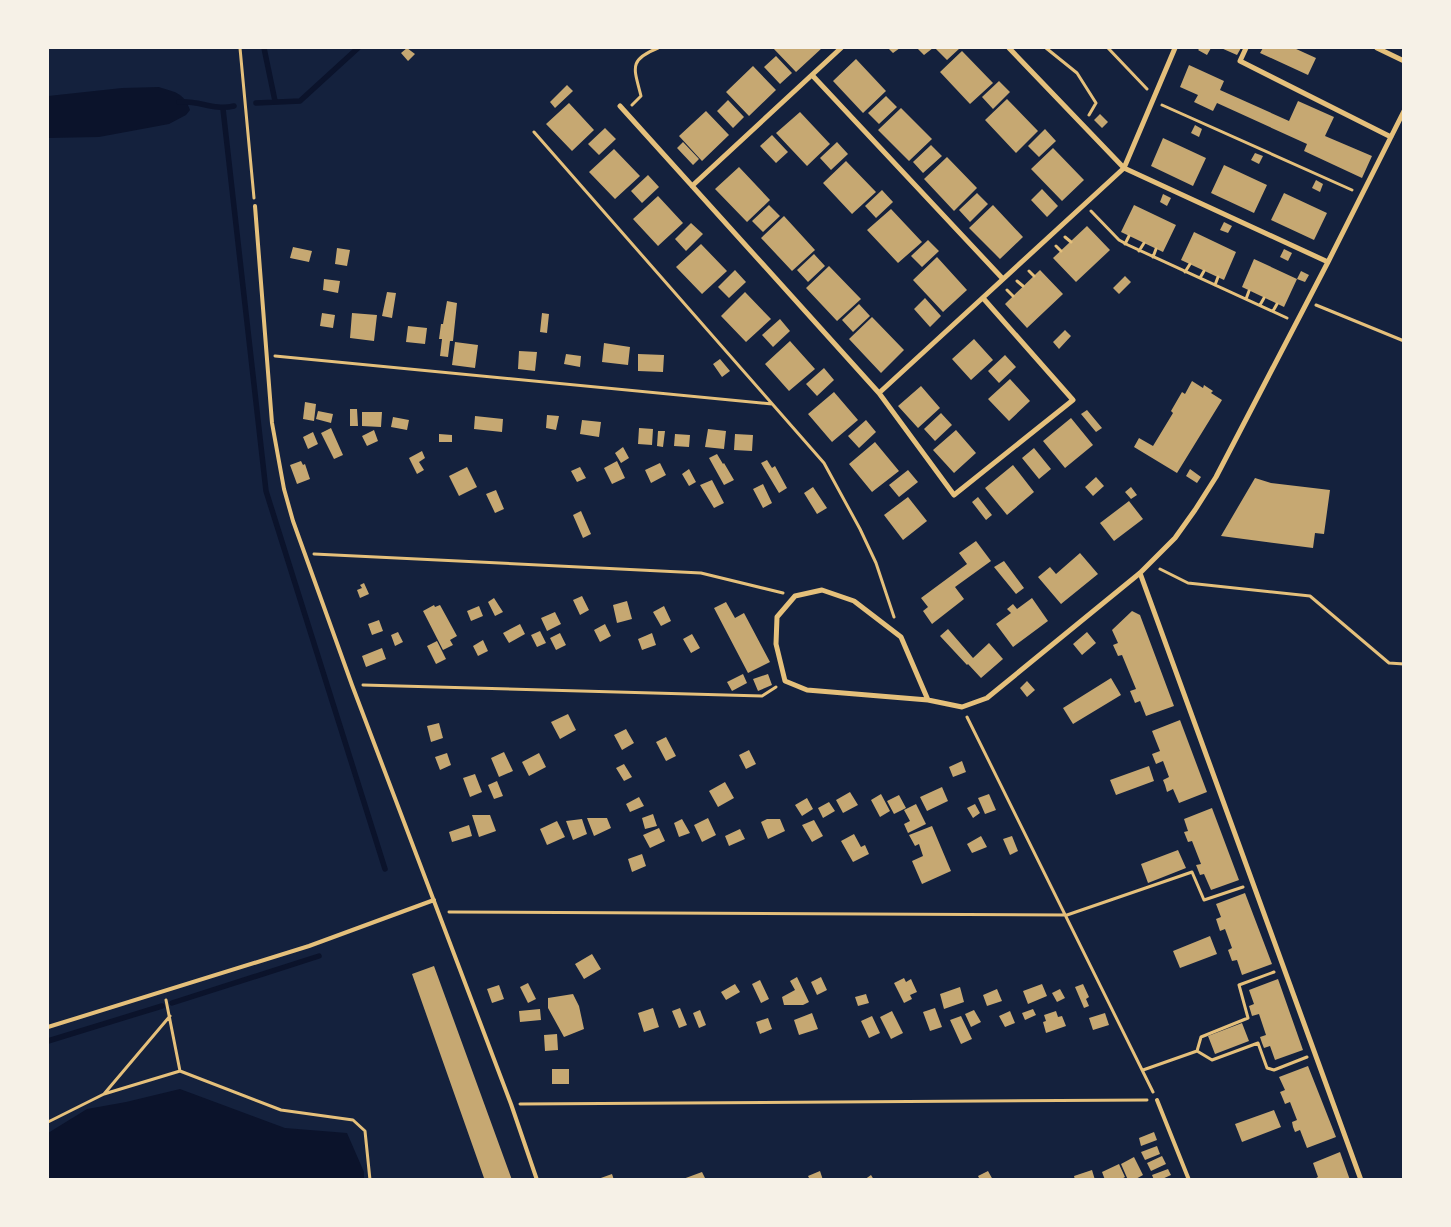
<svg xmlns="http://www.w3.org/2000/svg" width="1451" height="1227" viewBox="0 0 1451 1227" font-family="'Varela Round',sans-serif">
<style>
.water{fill:#0b132b}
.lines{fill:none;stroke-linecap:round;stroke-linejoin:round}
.stream{stroke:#0b132b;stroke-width:5.5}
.building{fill:#c6a872}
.path{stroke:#e5c07b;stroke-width:3}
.service{stroke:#e5c07b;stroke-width:4}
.minor{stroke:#e5c07b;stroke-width:5}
</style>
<rect width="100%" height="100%" fill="#14213d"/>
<path class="water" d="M159,87C174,92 184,92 190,110L186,115L169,124L99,137L48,138V96L122,88Z
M180,1089L285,1128L347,1133L364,1172V1179H48V1133L87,1109L126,1102Z"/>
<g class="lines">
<path class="stream" d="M264,48L275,101
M179,102C199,100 213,111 234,106
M256,103L300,101L358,48
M223,109L266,491L385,869
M172,1003L319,956
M48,1041L162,1006"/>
</g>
<path class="building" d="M407,48L415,54L408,61L401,53Z
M773,48H822L796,72Z
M888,48H900L893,53Z
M917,48H933L924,55Z
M935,48H960L947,60Z
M1200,48H1211L1207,55L1198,50Z
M1221,48H1241L1237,55Z
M1263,48H1294L1316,58L1308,75L1260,53Z
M962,51L993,83L970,104L940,72Z
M776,56L792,73L780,84L764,67Z
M856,59L886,91L863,113L833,81Z
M1189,65L1224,81L1220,90L1289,121L1298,101L1334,117L1325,136L1372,156L1362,178L1304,151L1307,144L1217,103L1213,111L1194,102L1198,95L1180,87Z
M753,66L776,90L749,116L726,92Z
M999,81L1010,92L993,109L982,97Z
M567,85L573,91L555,108L550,102Z
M886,96L897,107L879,124L868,113Z
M1007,99L1038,131L1016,153L985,120Z
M728,100L744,117L733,128L717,111Z
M569,103L594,130L572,151L546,124Z
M901,108L932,139L909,161L878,130Z
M706,111L729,135L702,161L679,136Z
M800,112L830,144L807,166L776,133Z
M1100,114L1108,122L1102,128L1094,120Z
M1195,125L1202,129L1199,137L1191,133Z
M605,128L616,139L599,155L588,144Z
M1045,129L1056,141L1039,157L1028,146Z
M772,135L788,152L776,163L760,146Z
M1163,138L1206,158L1193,186L1151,166Z
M683,142L699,159L693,165L677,148Z
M837,142L848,154L831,170L820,158Z
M931,145L942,156L923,173L913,162Z
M1053,148L1084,180L1062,201L1031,169Z
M614,149L640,176L615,199L589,172Z
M1255,153L1263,156L1259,164L1251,160Z
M947,157L977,188L954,211L924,179Z
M846,161L876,192L852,214L823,183Z
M1224,165L1267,185L1254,213L1211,193Z
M739,167L770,200L747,222L715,189Z
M648,175L659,187L642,203L631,191Z
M1316,180L1323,184L1320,192L1312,188Z
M1042,189L1058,206L1047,217L1031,200Z
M882,190L893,202L876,218L865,206Z
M977,193L988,204L970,222L959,210Z
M1284,193L1327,213L1314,240L1271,220Z
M1163,194L1171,198L1167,206L1160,202Z
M658,196L683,223L658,246L633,219Z
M769,205L780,216L763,232L752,221Z
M993,205L1023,237L1000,259L969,228Z
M1134,205L1176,225L1163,252L1121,232Z
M891,209L922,242L898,263L867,230Z
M784,216L815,250L792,271L761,238Z
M1224,222L1232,226L1228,233L1220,230Z
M691,223L703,234L686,251L675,239Z
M1087,226L1110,250L1076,282L1053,258Z
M1194,232L1236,252L1224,280L1181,260Z
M928,240L939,251L922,267L911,256Z
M701,244L727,271L702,294L676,267Z
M293,247L312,251L309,262L290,258Z
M337,248L350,250L347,266L335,264Z
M1284,249L1292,253L1288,261L1280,257Z
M814,254L825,266L808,282L797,270Z
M937,257L967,290L943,312L913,280Z
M1254,259L1297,279L1284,307L1242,287Z
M829,266L861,299L837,321L806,288Z
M735,270L746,282L729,298L718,287Z
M1040,270L1063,294L1027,328L1005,304Z
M1301,271L1309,275L1305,282L1297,279Z
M1125,276L1131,282L1119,294L1113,288Z
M324,279L340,281L338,293L323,290Z
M387,292L396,293L392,318L382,316Z
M745,292L771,319L746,342L721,316Z
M925,298L941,316L930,327L914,309Z
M447,301L457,303L453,341H450L448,357L440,356L442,339H439L441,324H443Z
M859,304L870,316L853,332L842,320Z
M322,313L335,315L333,328L320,326Z
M352,313L377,315L374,341L350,338Z
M542,313L549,314L547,333L540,332Z
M872,317L904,350L881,373L849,339Z
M780,319L790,331L773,347L762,335Z
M408,326L427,328L425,344L406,342Z
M1065,330L1071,336L1059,349L1053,342Z
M974,339L993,360L971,380L952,359Z
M790,341L815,369L789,391L765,364Z
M455,342L478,345L475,368L452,365Z
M604,343L630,347L628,365L602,362Z
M519,351L537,352L535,371L518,369Z
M566,354L581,356L580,367L564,364Z
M638,354L664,355L663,372L638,371Z
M1005,355L1016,367L999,383L988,371Z
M720,359L730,371L722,377L713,364Z
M824,368L834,380L817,396L806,384Z
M1010,379L1030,401L1009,421L988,399Z
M1192,381L1203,388L1204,385L1213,391L1211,393L1222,400L1177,473L1134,447L1139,438L1153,446L1173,413L1171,411L1182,392L1185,394Z
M921,386L940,408L918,428L898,406Z
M834,392L858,420L832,442L808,414Z
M305,402L316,404L314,421L303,419Z
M350,409H357L358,426H350Z
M1087,410L1102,428L1096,432L1081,414Z
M318,411L333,414L331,423L316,419Z
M362,412H382L381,427L362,426Z
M941,413L952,425L935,441L924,429Z
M547,415L559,416L556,430L546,428Z
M475,416L503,419L502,432L474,429Z
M393,417L409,420L407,430L391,427Z
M1071,418L1093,445L1065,468L1043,441Z
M582,420L601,422L599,437L580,434Z
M866,420L876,432L859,448L848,436Z
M331,428L343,455L334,459L321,433Z
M639,428L653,429L652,445L638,444Z
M708,429L726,431L724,449L705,447Z
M374,430L378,441L367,446L362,436Z
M956,430L976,453L954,473L933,450Z
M658,431H665L663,447L657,446Z
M313,432L318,444L308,449L303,437Z
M439,434L452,435V442H439Z
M675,434L690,435L689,447L674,446Z
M735,434L753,435L752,451L734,450Z
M875,442L899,471L872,492L849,464Z
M623,447L629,458L621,463L615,453Z
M1034,448L1051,469L1039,479L1022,458Z
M422,451L425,458L419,462L424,470L417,474L409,458Z
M717,454L723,464L724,463L734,480L724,485L709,458Z
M767,460L772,468L775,466L787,488L779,493L761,463Z
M301,461L303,465L305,464L310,479L297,484L290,465Z
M617,461L625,478L612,484L604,468Z
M660,463L666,475L651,483L645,470Z
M1013,465L1034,492L1007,515L985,488Z
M467,467L477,487L459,496L449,476Z
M580,467L586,478L577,482L571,471Z
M689,469L696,482L689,486L682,474Z
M1190,469L1201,477L1197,483L1186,476Z
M908,470L918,482L899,497L889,485Z
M1096,477L1104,486L1093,496L1085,487Z
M1255,478L1271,483L1330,490L1324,534L1315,533L1313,548L1221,536Z
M712,480L724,503L714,508L700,485Z
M763,484L772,503L763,508L753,489Z
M813,487L827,508L817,514L804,493Z
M1131,487L1137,495L1131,499L1125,492Z
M496,490L504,509L495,513L486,494Z
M908,497L927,521L903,540L884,515Z
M978,497L992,515L986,520L972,502Z
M1129,501L1143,519L1114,541L1100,523Z
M581,511L591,534L583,538L573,515Z
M976,541L991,561L955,587L964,599L932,624L923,611L928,607L921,598L967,564L959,553Z
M1080,553L1098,574L1061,604L1038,577L1050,567L1056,574Z
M1004,561L1024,588L1016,594L994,567Z
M364,583L369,594L360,598L357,590L362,588L360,585Z
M582,596L589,610L580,615L573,600Z
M494,598L503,612L495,616L488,602Z
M1032,598L1048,621L1013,647L996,624L1011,613L1007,609L1013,604L1017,609Z
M627,601L632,619L617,623L613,605Z
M726,602L735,618L744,613L770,662L748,673L714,608Z
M434,605L435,607L440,605L457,636L450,640L453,645L443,650L423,611Z
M479,606L483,616L471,621L467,611Z
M664,606L671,621L661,626L653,612Z
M1132,611L1140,615L1174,706L1146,716L1140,701L1135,703L1130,691L1136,689L1122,655L1118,656L1113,645L1118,643L1112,630Z
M555,612L561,624L547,631L541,618Z
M379,620L383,631L372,635L368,624Z
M520,624L525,634L509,643L503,633Z
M605,624L611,636L600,642L594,630Z
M948,629L973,658L989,643L1003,659L981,678L968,664L967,665L940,636Z
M540,631L546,643L537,647L531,635Z
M398,632L403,642L395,646L391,635Z
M1087,632L1096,643L1082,655L1073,644Z
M560,633L566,645L556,650L550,638Z
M652,633L656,645L642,650L638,639Z
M692,634L700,648L691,653L683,639Z
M483,640L488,651L478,656L473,646Z
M437,641L446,659L436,664L427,646Z
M382,648L386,659L366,667L362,656Z
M743,674L747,683L732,691L727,682Z
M768,674L772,685L758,691L753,679Z
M1111,678L1121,695L1073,724L1063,708Z
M1027,681L1035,690L1027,697L1020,688Z
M568,714L576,730L560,739L551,722Z
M1180,720L1207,792L1179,803L1173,789L1167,792L1165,785L1163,780L1169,777L1163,761L1156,764L1152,754L1160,751L1152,731Z
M439,723L443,738L431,742L427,726Z
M626,729L634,743L622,750L614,735Z
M666,737L676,756L666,761L656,742Z
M749,750L756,764L746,769L739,755Z
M504,752L513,771L499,777L491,758Z
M447,753L451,765L440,770L435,757Z
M539,753L546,767L529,776L522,762Z
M962,761L966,772L953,777L949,767Z
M624,764L632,777L624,781L616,768Z
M1149,766L1154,781L1116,795L1110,780Z
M475,774L482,792L470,797L463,778Z
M497,781L503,796L494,799L488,785Z
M725,782L734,798L718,807L709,791Z
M942,787L948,801L927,811L920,797Z
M850,792L858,805L843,813L836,800Z
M881,794L890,811L880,817L871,800Z
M989,794L996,810L985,814L978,798Z
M899,795L906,808L894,814L887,801Z
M639,797L644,806L630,812L626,804Z
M807,798L813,809L802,816L795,805Z
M829,802L835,811L823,818L818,808Z
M916,804L926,824L908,833L904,824L910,821L904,810Z
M975,804L980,813L973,818L967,808Z
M1212,808L1239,880L1211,890L1204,874L1200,875L1196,865L1201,864L1192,841L1188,842L1184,832L1188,831L1184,819Z
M653,814L657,826L645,829L642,818Z
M472,815H490L496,831L479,837Z
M587,818H607L611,828L594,836Z
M708,818L716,835L702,842L694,825Z
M582,819L587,834L573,840L566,821Z
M682,819L690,833L679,837L674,823Z
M767,819H780L785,831L768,839L761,822Z
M814,820L823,836L812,842L802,825Z
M557,821L565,837L547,845L540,829Z
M469,825L472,836L452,842L449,832Z
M932,826L951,871L922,884L912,861L923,856L919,844L915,846L909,835Z
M659,828L665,841L650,848L643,835Z
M740,829L745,839L729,846L725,836Z
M854,834L861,847L865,845L869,854L853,862L841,841Z
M981,836L987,847L972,853L967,844Z
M1012,836L1018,851L1010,855L1003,839Z
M1178,850L1186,868L1148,883L1141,864Z
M642,854L646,866L632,872L628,859Z
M1245,893L1272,964L1242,975L1237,960L1232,961L1228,950L1232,948L1225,929L1220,931L1216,919L1221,917L1216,904Z
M1210,936L1217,954L1180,968L1173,951Z
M592,954L601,969L584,979L575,964Z
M434,966L508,1169L512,1180H480L484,1178L412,974Z
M797,977L809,1002L803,1005H784L782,997L795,990L790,981Z
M821,977L827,990L817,995L811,982Z
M904,978L906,982L911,979L917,992L910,995L912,999L904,1003L894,983Z
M1278,979L1303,1050L1275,1060L1270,1046L1264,1048L1262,1043L1260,1037L1266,1035L1259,1014L1252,1016L1249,1006L1254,1004L1249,990Z
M760,980L769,999L761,1003L752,984Z
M528,983L536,999L528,1003L520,987Z
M735,984L740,992L726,1000L721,992Z
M1042,984L1047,996L1028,1004L1023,991Z
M1083,984L1089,997L1086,999L1089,1006L1084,1008L1075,987Z
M499,985L504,999L492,1003L487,989Z
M960,987L964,1002L944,1009L940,994Z
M997,989L1002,1001L987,1006L983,995Z
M1060,989L1065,998L1057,1002L1052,993Z
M573,994L579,1006L584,1029L564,1037L548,1008V998Z
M866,994L869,1003L858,1006L855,997Z
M653,1008L659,1027L644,1032L638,1013Z
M680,1008L687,1025L679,1028L672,1011Z
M935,1008L942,1027L930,1031L923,1012Z
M540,1009L541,1020L520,1022L519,1011Z
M1033,1009L1036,1015L1025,1020L1022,1013Z
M700,1010L706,1025L699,1028L693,1013Z
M974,1010L981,1022L971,1027L965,1014Z
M892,1011L903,1033L891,1039L880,1017Z
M1010,1011L1015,1023L1005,1027L999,1016Z
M1056,1011L1058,1017L1062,1016L1066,1026L1046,1033L1043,1022L1046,1021L1044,1015Z
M812,1013L818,1029L799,1035L794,1020Z
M1105,1013L1109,1025L1093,1030L1089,1018Z
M872,1016L880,1033L869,1038L861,1021Z
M961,1016L972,1039L961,1044L950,1020Z
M768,1018L772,1029L760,1034L756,1022Z
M1242,1023L1249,1041L1215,1054L1208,1036Z
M557,1034L558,1050L545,1051L544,1035Z
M1308,1066L1336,1137L1307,1148L1300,1130L1295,1132L1293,1127L1292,1122L1297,1120L1290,1102L1285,1104L1283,1099L1280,1092L1285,1090L1279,1077Z
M552,1069H569V1084H552Z
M1274,1110L1281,1127L1242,1142L1235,1124Z
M1154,1132L1157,1140L1141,1146L1139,1138Z
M1157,1146L1160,1154L1145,1160L1141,1152Z
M1340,1152L1350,1180H1312L1318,1177L1313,1163Z
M1162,1156L1166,1164L1151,1171L1147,1163Z
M1134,1157L1143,1175L1134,1180H1128L1121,1164Z
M1119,1164L1125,1177L1120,1180H1105L1102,1172Z
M1168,1169L1171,1175L1160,1180H1154L1152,1175Z
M1092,1170L1095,1180H1075L1074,1176Z
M820,1171L823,1180H810L808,1176Z
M988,1171L993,1180H980L978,1176Z
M702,1172L706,1180H683V1179Z
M612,1174L614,1180H598V1179Z
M871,1175L874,1180H864Z"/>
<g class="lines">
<path class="path" d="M240,48L254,198
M1046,48L1077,73L1096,103L1089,115
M1108,48L1147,89
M632,105L641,96C634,68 628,60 658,48
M1162,105L1352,190
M534,132L824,463L860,529L876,563L894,617
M1091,211L1119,240L1128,245L1287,318
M1065,237L1071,242
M1125,244L1129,236
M1056,246L1061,251
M1139,251L1144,243
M1153,257L1156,249
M1029,271L1034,276
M1185,272L1190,264
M1200,278L1204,271
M1017,281L1023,286
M1215,285L1218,277
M1007,290L1013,296
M1246,299L1249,291
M1260,305L1264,298
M1316,305L1404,341
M1273,311L1277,304
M275,356L772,404
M314,554L701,573L783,593
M1160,569L1188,583L1310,596L1389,663L1404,664
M363,685L762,696L776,687
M967,717L1153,1092
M449,912L1067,915L1192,872L1204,900L1243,887
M166,1000L180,1071
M1197,1051L1201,1037L1248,1018L1239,985L1274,972
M1143,1070L1197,1051L1212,1060L1258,1043L1267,1068L1274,1070L1307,1057
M104,1094L170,1016
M520,1104L1147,1100
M48,1122L104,1094L180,1071L281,1110L353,1120L365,1131L370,1180"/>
<path class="service" d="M255,206L272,423L284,489L293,521L352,685L511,1104L537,1180
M48,1027L309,946L434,900
M1157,1100L1189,1180"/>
<path class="minor" d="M1009,48L1124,168L1328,262
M1246,48L1240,61L1391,137
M1377,48L1404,61
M812,75L1003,279
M620,106L879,393L954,495L1073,400L983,298
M692,186L841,48
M879,393L1124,168L1175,48
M1140,573L1361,1180
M928,700L807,690L785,681L776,644L777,617L795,596L822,590L854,601L901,637L928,700L962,707L987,698L1140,573L1175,538L1195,510L1216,477L1328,262L1404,111"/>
</g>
<rect width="1451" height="1227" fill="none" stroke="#f6f1e7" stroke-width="98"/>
</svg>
